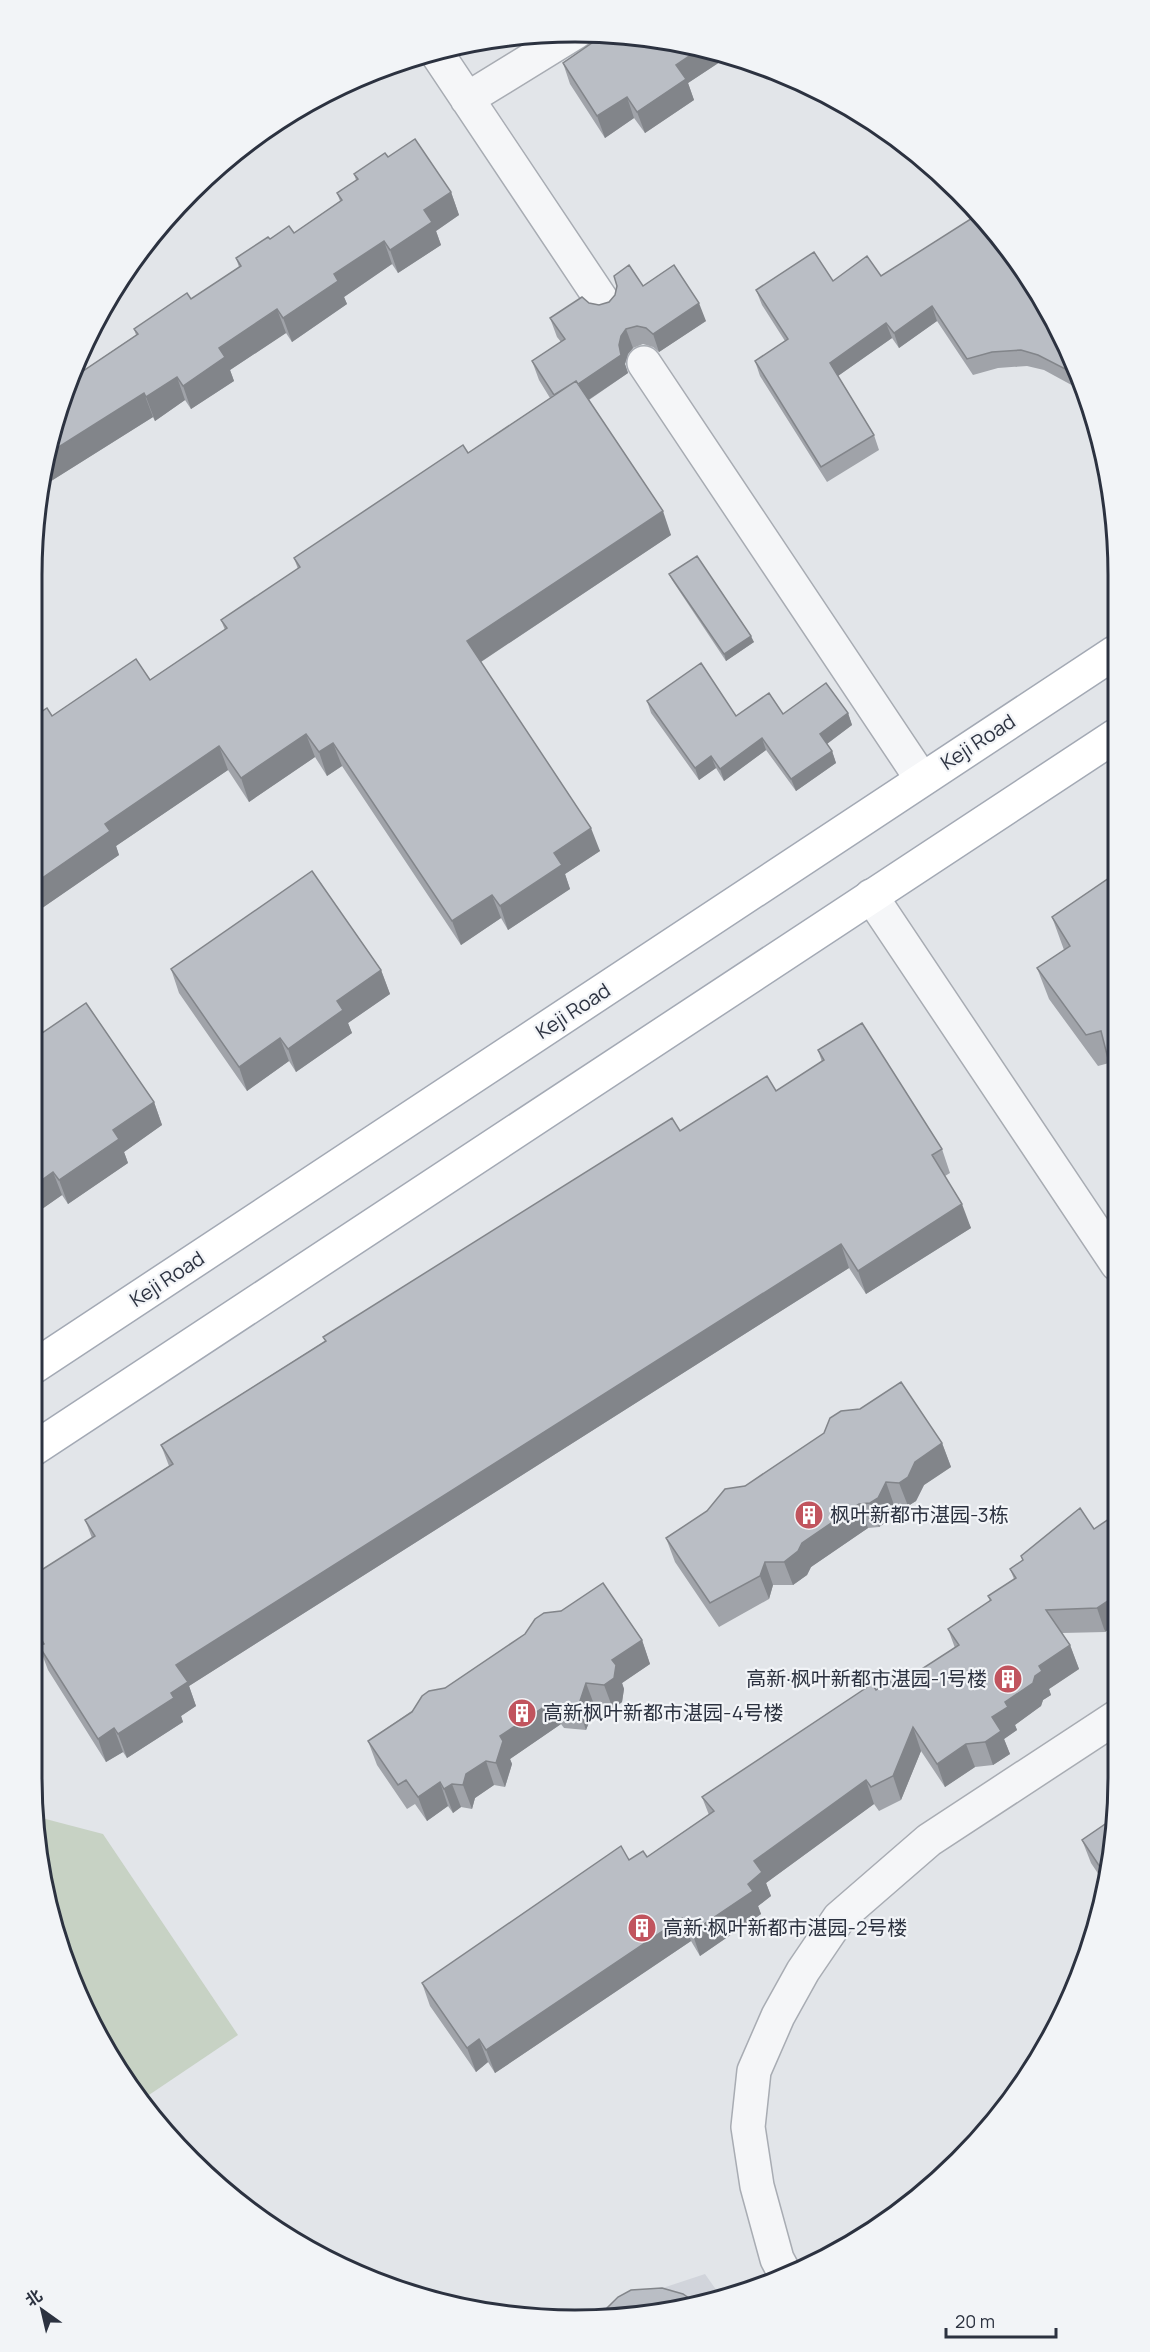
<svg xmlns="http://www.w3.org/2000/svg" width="1150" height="2352" viewBox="0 0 1150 2352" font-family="Manrope,'Noto Sans SC',sans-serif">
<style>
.built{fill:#d1d4db}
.green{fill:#c7d2c4}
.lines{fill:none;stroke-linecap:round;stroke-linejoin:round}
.minor-casing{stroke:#a8acb3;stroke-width:36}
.major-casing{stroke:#a3a9b4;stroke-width:36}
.minor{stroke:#f5f6f8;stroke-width:33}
.major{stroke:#fff;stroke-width:33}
.wall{fill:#a0a3a9}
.shaded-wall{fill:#82858a}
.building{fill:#babec5;stroke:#82858a;stroke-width:1.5}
.labels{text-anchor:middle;stroke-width:4.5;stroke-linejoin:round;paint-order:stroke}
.street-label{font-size:20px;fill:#2c3240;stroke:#f2f4f7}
.poi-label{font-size:20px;fill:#2c3240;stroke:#f2f4f7;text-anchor:start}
.rim{fill:none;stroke:#2c3240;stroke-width:3}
</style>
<rect width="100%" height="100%" fill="#e2e5e9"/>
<path class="built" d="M705,2274L719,2294L646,2316L584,2314Z"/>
<path class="green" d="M38,1817L103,1834L238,2035L140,2101L60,1952Z"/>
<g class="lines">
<g class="minor-casing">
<path id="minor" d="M436,52L605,305
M467,99L576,32
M644,363L921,778
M871,896L1117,1264
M785,2274L777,2259L757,2186L748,2127L754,2071L778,2016L803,1971L839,1918L929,1840L1118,1716"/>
</g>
<g class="major-casing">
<path id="major" d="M32,1368L1114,653
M32,1450L1115,736"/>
</g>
<use href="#minor" class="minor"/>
<use href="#major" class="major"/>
</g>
<path class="wall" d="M681,42L729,56L688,83L694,100L645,133L634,118L605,138L570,84L563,63Z
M388,157L451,192L459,215L436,231L441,245L398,273L392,264L344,297L347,304L292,342L286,333L230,370L234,381L191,409L185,400L155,421L153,417L40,488L42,469L71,379L136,335L134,329L191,299L239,267L236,258L270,239L294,233L340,201L337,193L356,180L354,174Z
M881,276L1077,367L1082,385L1077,388L1044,370L1027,366L998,368L973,375L937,321L899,348L892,338L838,376L874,435L879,450L827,482L760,376L755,361L785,341L762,305L756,290Z
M643,286L706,321L659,352L653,347L643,344L633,348L628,354L625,364L628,373L589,400L671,535L481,662L600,851L565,874L570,889L508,930L501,918L461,945L342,766L327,776L315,757L249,802L228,770L116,846L119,855L32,915V718L52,716L150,680L225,630L221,620L298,569L294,558L468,453L550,398L539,380L532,361L561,342L557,337L550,318L589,303L599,305L609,302Z
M669,574L754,642L726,661L672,580Z
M647,701L736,716L848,713L852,725L827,744L832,751L836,763L796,791L766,750L724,781L716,768L699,780L651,713Z
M1115,874L1109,1063L1098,1066L1049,999L1037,968L1064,950L1052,917Z
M171,969L381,970L390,994L348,1023L352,1033L296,1072L289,1061L247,1091L179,993Z
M32,1040L154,1102L162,1125L124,1152L128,1163L68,1204L62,1195L32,1216Z
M818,1050L942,1149L950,1173L945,1176L971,1228L866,1294L849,1268L189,1686L196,1706L181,1716L183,1722L127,1758L123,1752L106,1762L48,1670L39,1646L32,1634V1576L92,1538L85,1520L169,1466L161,1445L325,1341L323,1337L680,1131L776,1091L822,1062Z
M942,1443L951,1467L924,1485L916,1501L908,1506L894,1505L886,1522L879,1527L868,1528L811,1567L807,1575L793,1585H773L769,1599L719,1627L675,1562L666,1538L745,1486Z
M1080,1508L1105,1632L1062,1633L1070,1645L1079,1669L1049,1689L1051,1695L1043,1700L1041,1706L1015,1725L1017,1730L1004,1739L1010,1754L993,1765L975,1767L945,1787L921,1751L901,1800L879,1811L874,1804L766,1883L771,1896L758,1906L761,1914L700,1956L691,1941L495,2073L488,2062L476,2072L430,2006L422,1983L629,1860L647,1857L709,1815L702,1797L876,1690L894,1687L955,1648L948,1629L990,1601L988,1596L1014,1579L1010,1569L1023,1560Z
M642,1640L650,1664L622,1683L624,1689L622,1702L613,1709L595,1707L586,1730L564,1728L561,1724L510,1759L512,1764L505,1787L494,1785L475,1798L472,1809L461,1807L453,1813L448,1806L427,1821L415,1804L407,1809L377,1765L368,1741L445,1688Z
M1114,1818L1108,1883L1107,1887L1091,1863L1082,1840Z"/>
<path class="shaded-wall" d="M701,48L729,56L688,83L694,100L645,133L637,112L676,65Z
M627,97L634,118L605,138L597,116Z
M451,192L459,215L436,231L441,245L398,273L390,250L424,210Z
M384,241L392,264L344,297L347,304L292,342L283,318L334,274Z
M699,303L706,321L659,352L653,334Z
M932,306L937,321L899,348L894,333Z
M277,309L286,333L230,370L234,381L191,409L183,386L219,348Z
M886,323L892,338L835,378L830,363Z
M626,329L633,348L628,354L625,364L628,373L563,417L556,398L619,345L621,336Z
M1078,369L1082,385L1077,388L1071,372Z
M177,377L185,400L155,421L146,397Z
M144,393L153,417L40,488L42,469L46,455Z
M663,511L671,535L476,665L467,641Z
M751,636L754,642L726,661L724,654Z
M848,713L852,725L824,746L820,734Z
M306,734L315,757L249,802L241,778Z
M762,738L766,750L724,781L720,769Z
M333,743L342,766L327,776L319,752Z
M219,746L228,770L116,846L119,855L32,915V885L105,824Z
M832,751L836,763L796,791L791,779Z
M711,756L716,768L699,780L695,768Z
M591,828L600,851L565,874L570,889L508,930L500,906L554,853Z
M492,895L501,918L461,945L452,921Z
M381,970L390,994L348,1023L352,1033L296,1072L288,1049L337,1001Z
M280,1038L289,1061L247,1091L239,1067Z
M154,1102L162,1125L124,1152L128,1163L68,1204L59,1180L113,1130Z
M53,1172L62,1195L32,1216V1187Z
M962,1204L971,1228L866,1294L858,1271Z
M841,1244L849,1268L189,1686L196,1706L181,1716L183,1722L127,1758L118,1734L171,1693L176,1665Z
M942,1443L951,1467L924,1485L916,1501L908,1506L899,1483L915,1462Z
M886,1482L894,1505L886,1522L879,1527L870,1503Z
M859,1504L868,1528L811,1567L807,1575L793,1585L784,1562L802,1543Z
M765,1562L773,1585L769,1599L760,1576Z
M1118,1594V1623L1105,1632L1097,1608Z
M642,1640L650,1664L622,1683L624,1689L622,1702L613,1709L604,1685L612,1660Z
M1070,1645L1079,1669L1049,1689L1051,1695L1043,1700L1041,1706L1015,1725L1017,1730L1004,1739L1010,1754L993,1765L985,1742L992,1717L1005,1702L1039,1666Z
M586,1683L595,1707L586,1730L578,1707Z
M553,1701L561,1724L510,1759L512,1764L505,1787L496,1763L500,1736Z
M913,1727L921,1751L901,1800L893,1776Z
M114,1728L123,1752L106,1762L98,1739Z
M966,1744L975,1767L945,1787L937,1764Z
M486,1761L494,1785L475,1798L472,1809L463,1785L466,1774Z
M866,1780L874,1804L766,1883L771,1896L758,1906L761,1914L700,1956L692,1932L748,1884L754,1861Z
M440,1782L448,1806L427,1821L418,1797Z
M452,1784L461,1807L453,1813L444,1789Z
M682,1918L691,1941L495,2073L486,2050Z
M479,2039L488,2062L476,2072L467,2048Z"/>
<path class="building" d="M605,34L681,42L701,48L676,65L686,79L637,112L627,97L597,116L563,63Z
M415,139L451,192L424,210L432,222L390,250L384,241L334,274L338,281L283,318L277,309L219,348L225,357L183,386L177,377L146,397L144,393L46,455L70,376L71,379L138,334L134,329L187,293L191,299L241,266L236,258L268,237L270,239L289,226L294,233L342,200L337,193L358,179L354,174L385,153L388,157Z
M977,215L1006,244L1078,369L1071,372L1038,355L1021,350L992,352L967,359L932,306L894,333L886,323L830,363L874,435L821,467L755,361L788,339L756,290L814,252L833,281L867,256L881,276Z
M629,265L643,286L674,265L699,303L653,334L646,328L637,326L626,329L621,336L619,345L621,355L578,384L576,381L554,395L532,361L565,339L550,318L582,297L589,303L599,305L609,302L615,295L617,286L614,276Z
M576,381L663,511L467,641L591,828L554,853L562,865L500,906L492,895L452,921L333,743L319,752L306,734L241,778L219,746L105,824L110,831L32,885V718L47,708L52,716L136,659L150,680L227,628L221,620L300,567L294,558L463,445L468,453Z
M697,556L751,636L724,654L669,574Z
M701,663L736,716L769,693L783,714L826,683L848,713L820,734L832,751L791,779L762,738L720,769L711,756L695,768L647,701Z
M312,871L381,970L337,1001L343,1010L288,1049L280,1038L239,1067L171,969Z
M1115,874L1116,1090L1101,1031L1086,1035L1037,968L1070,946L1052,917Z
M86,1003L154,1102L113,1130L119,1139L59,1180L53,1172L32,1187V1040Z
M862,1023L942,1149L932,1155L962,1204L858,1271L841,1244L176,1665L188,1682L171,1693L174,1698L118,1734L114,1728L98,1739L39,1646L44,1644L32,1624V1576L95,1536L85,1520L173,1464L161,1445L326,1341L323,1337L672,1118L680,1131L767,1076L776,1091L824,1060L818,1050Z
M901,1382L942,1443L915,1462L908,1477L899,1483L886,1482L878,1498L870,1503L859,1504L802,1543L798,1551L784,1562H765L760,1576L710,1603L666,1538L707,1511L725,1489L745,1486L824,1433L830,1418L841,1411L860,1409Z
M1080,1508L1094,1529L1118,1513V1594L1097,1608L1046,1610L1070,1645L1039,1666L1042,1671L1035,1676L1033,1683L1005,1702L1008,1707L992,1717L1001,1731L985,1742L966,1744L937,1764L913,1727L893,1776L871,1787L866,1780L754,1861L762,1872L748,1884L753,1891L692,1932L682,1918L486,2050L479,2039L467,2048L422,1983L621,1846L629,1860L643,1851L647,1857L714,1811L702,1797L872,1684L876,1690L890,1681L894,1687L959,1645L948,1629L991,1600L988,1596L1016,1578L1010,1569L1023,1560L1021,1556Z
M603,1583L642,1640L612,1660L616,1665L614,1678L604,1685L586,1683L578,1707L555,1704L553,1701L500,1736L503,1741L496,1763L486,1761L466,1774L463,1785L452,1784L444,1789L440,1782L418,1797L406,1780L398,1785L368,1741L412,1712L422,1696L429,1691L445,1688L525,1634L535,1619L544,1613L561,1611Z
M1114,1818L1108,1879L1082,1840Z
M662,2288L683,2294L693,2301L646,2316L602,2314L605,2310L618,2297L631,2290Z"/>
<defs>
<g id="building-disc" transform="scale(1.5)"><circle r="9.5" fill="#c1545e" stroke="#f2f4f7"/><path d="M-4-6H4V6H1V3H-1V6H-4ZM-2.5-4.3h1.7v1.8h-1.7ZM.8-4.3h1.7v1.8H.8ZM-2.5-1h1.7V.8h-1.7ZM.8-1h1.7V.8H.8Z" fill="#fff"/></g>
</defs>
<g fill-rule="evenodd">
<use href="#building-disc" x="809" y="1515"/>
<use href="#building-disc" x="1008" y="1679"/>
<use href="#building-disc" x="522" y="1713"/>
<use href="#building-disc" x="642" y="1928"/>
</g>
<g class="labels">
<g class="street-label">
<text transform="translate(978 742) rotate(-33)" y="7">Keji Road</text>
<text transform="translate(573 1011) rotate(-33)" y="7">Keji Road</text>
<text transform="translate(167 1279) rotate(-33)" y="7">Keji Road</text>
</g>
<g class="poi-label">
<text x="830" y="1522">枫叶新都市湛园-3栋</text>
<text x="987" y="1686" text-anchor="end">高新·枫叶新都市湛园-1号楼</text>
<text x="543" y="1720">高新枫叶新都市湛园-4号楼</text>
<text x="663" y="1935">高新·枫叶新都市湛园-2号楼</text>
</g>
</g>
<path d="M0 0H1150V2352H0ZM575 42H575A533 533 0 0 1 1108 575V1777A533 533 0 0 1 575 2310H575A533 533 0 0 1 42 1777V575A533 533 0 0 1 575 42Z" fill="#f2f4f7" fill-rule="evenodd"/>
<path class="rim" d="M575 42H575A533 533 0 0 1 1108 575V1777A533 533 0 0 1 575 2310H575A533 533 0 0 1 42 1777V575A533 533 0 0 1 575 42Z"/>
<g transform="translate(42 2310) rotate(326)" stroke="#f2f4f7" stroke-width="4.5" paint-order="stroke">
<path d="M0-4.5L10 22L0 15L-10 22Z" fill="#2c3240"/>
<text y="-9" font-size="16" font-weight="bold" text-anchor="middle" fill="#2c3240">北</text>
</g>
<path d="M946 2328v9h110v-9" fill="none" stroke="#2c3240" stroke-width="3"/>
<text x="955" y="2328" font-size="18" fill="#2c3240" stroke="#f2f4f7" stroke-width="4.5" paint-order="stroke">20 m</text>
</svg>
